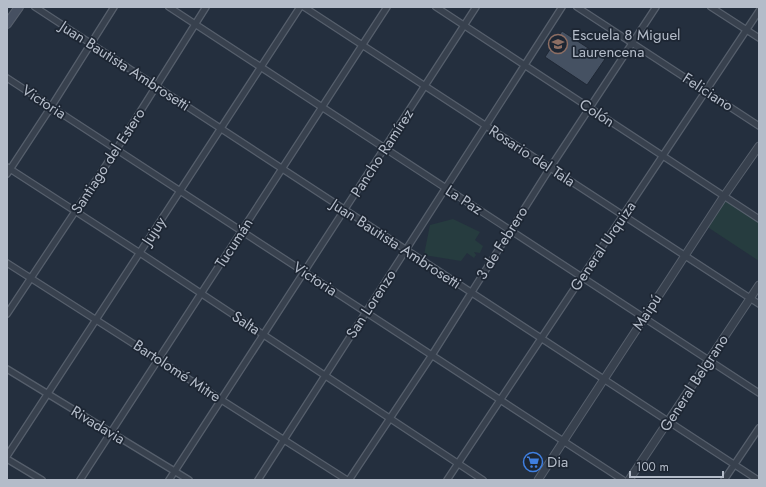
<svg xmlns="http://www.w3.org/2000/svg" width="766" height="487" viewBox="0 0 766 487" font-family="Jost,sans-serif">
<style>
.green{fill:#263c3f}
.building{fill:#455162;stroke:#1f2835}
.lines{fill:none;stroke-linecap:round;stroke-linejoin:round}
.minor-casing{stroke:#565f6c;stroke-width:8}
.tertiary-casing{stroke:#565f6c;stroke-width:9}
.secondary-casing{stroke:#565f6c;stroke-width:10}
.minor{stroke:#38414e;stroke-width:5.5}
.tertiary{stroke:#38414e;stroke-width:7}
.secondary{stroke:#465061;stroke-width:8}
.labels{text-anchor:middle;stroke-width:3.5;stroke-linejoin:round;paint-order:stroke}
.poi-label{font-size:15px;fill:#b4bcc9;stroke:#1d2633;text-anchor:start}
.street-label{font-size:15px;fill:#b4bcc9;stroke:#1d2633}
</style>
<rect width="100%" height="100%" fill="#242f3e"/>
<path class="green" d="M725,197L759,219V261L706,226Z
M453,219L480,232L475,240L483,246L480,253L474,252L476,255L474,258L467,253L461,261L424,255L430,225Z"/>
<path class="building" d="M562,31L605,59L587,85L545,57Z"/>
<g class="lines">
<g class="minor-casing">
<path id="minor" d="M35,7L758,480
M169,7L759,393
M304,7L759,304
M436,7L759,219
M577,7L759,126
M711,7L759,38
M7,78L623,480
M7,167L140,253L483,480
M7,174L51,107L114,7
M7,263L347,480
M7,314L116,150L206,7
M7,369L189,480
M7,456L300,7
M7,459L42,480
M80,480L387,7
M169,480L476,7
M258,480L562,7
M349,480L432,355L550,168L656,7
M447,480L759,11
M724,480L759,428"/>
</g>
<g class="tertiary-casing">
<path id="tertiary" d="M538,480L724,196L759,146
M629,480L759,285"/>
</g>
<g class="secondary-casing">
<path id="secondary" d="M7,24L19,7"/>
</g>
<use href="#minor" class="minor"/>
<use href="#tertiary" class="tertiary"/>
<use href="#secondary" class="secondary"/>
</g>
<defs>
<g id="school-ring" transform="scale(1)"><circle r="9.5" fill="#1d2633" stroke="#8d6e63" stroke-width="1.5"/><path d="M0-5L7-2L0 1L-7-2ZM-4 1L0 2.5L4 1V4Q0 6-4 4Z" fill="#8d6e63"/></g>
<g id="supermarket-ring" transform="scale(1)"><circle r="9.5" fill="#1d2633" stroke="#3f7fe0" stroke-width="1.5"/><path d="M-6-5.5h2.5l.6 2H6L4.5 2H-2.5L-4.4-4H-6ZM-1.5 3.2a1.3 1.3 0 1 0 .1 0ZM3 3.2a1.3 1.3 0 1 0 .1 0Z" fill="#3f7fe0"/></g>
</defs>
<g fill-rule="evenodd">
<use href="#school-ring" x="558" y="44"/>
<use href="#supermarket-ring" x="533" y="462"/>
</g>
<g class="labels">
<g class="poi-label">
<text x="572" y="40">Escuela 8 Miguel<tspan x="572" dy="17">Laurencena</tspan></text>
<text x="547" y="467">Dia</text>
</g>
<g class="street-label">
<text transform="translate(125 66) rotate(33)" y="5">Juan Bautista Ambrosetti</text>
<text transform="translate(708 92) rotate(33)" y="5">Feliciano</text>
<text transform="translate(44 102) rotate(33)" y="5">Victoria</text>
<text transform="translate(597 113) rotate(33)" y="5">Colón</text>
<text transform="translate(382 153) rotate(-57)" y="5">Pancho Ramírez</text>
<text transform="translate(532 156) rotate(33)" y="5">Rosario del Tala</text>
<text transform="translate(108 161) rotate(-57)" y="5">Santiago del Estero</text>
<text transform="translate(464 200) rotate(33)" y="5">La Paz</text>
<text transform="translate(154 231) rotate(-57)" y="5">Jujuy</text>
<text transform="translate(234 243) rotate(-57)" y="5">Tucumán</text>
<text transform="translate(502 243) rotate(-58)" y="5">3 de Febrero</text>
<text transform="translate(396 244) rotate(33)" y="5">Juan Bautista Ambrosetti</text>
<text transform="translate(603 246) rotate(-56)" y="5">General Urquiza</text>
<text transform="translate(315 279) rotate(33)" y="5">Victoria</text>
<text transform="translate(371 304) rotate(-57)" y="5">San Lorenzo</text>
<text transform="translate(647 312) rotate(-57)" y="5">Maipú</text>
<text transform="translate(246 323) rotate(33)" y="5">Salta</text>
<text transform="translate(177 371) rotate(33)" y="5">Bartolomé Mitre</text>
<text transform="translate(694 383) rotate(-57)" y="5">General Belgrano</text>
<text transform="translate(98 425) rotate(31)" y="5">Rivadavia</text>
</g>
</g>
<rect width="766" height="487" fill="none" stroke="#b4bcc9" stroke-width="16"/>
<path d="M630 471v6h93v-6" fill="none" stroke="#b4bcc9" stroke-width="2"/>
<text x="636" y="471" font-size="12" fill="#b4bcc9" stroke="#1d2633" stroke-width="3" paint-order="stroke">100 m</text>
</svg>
